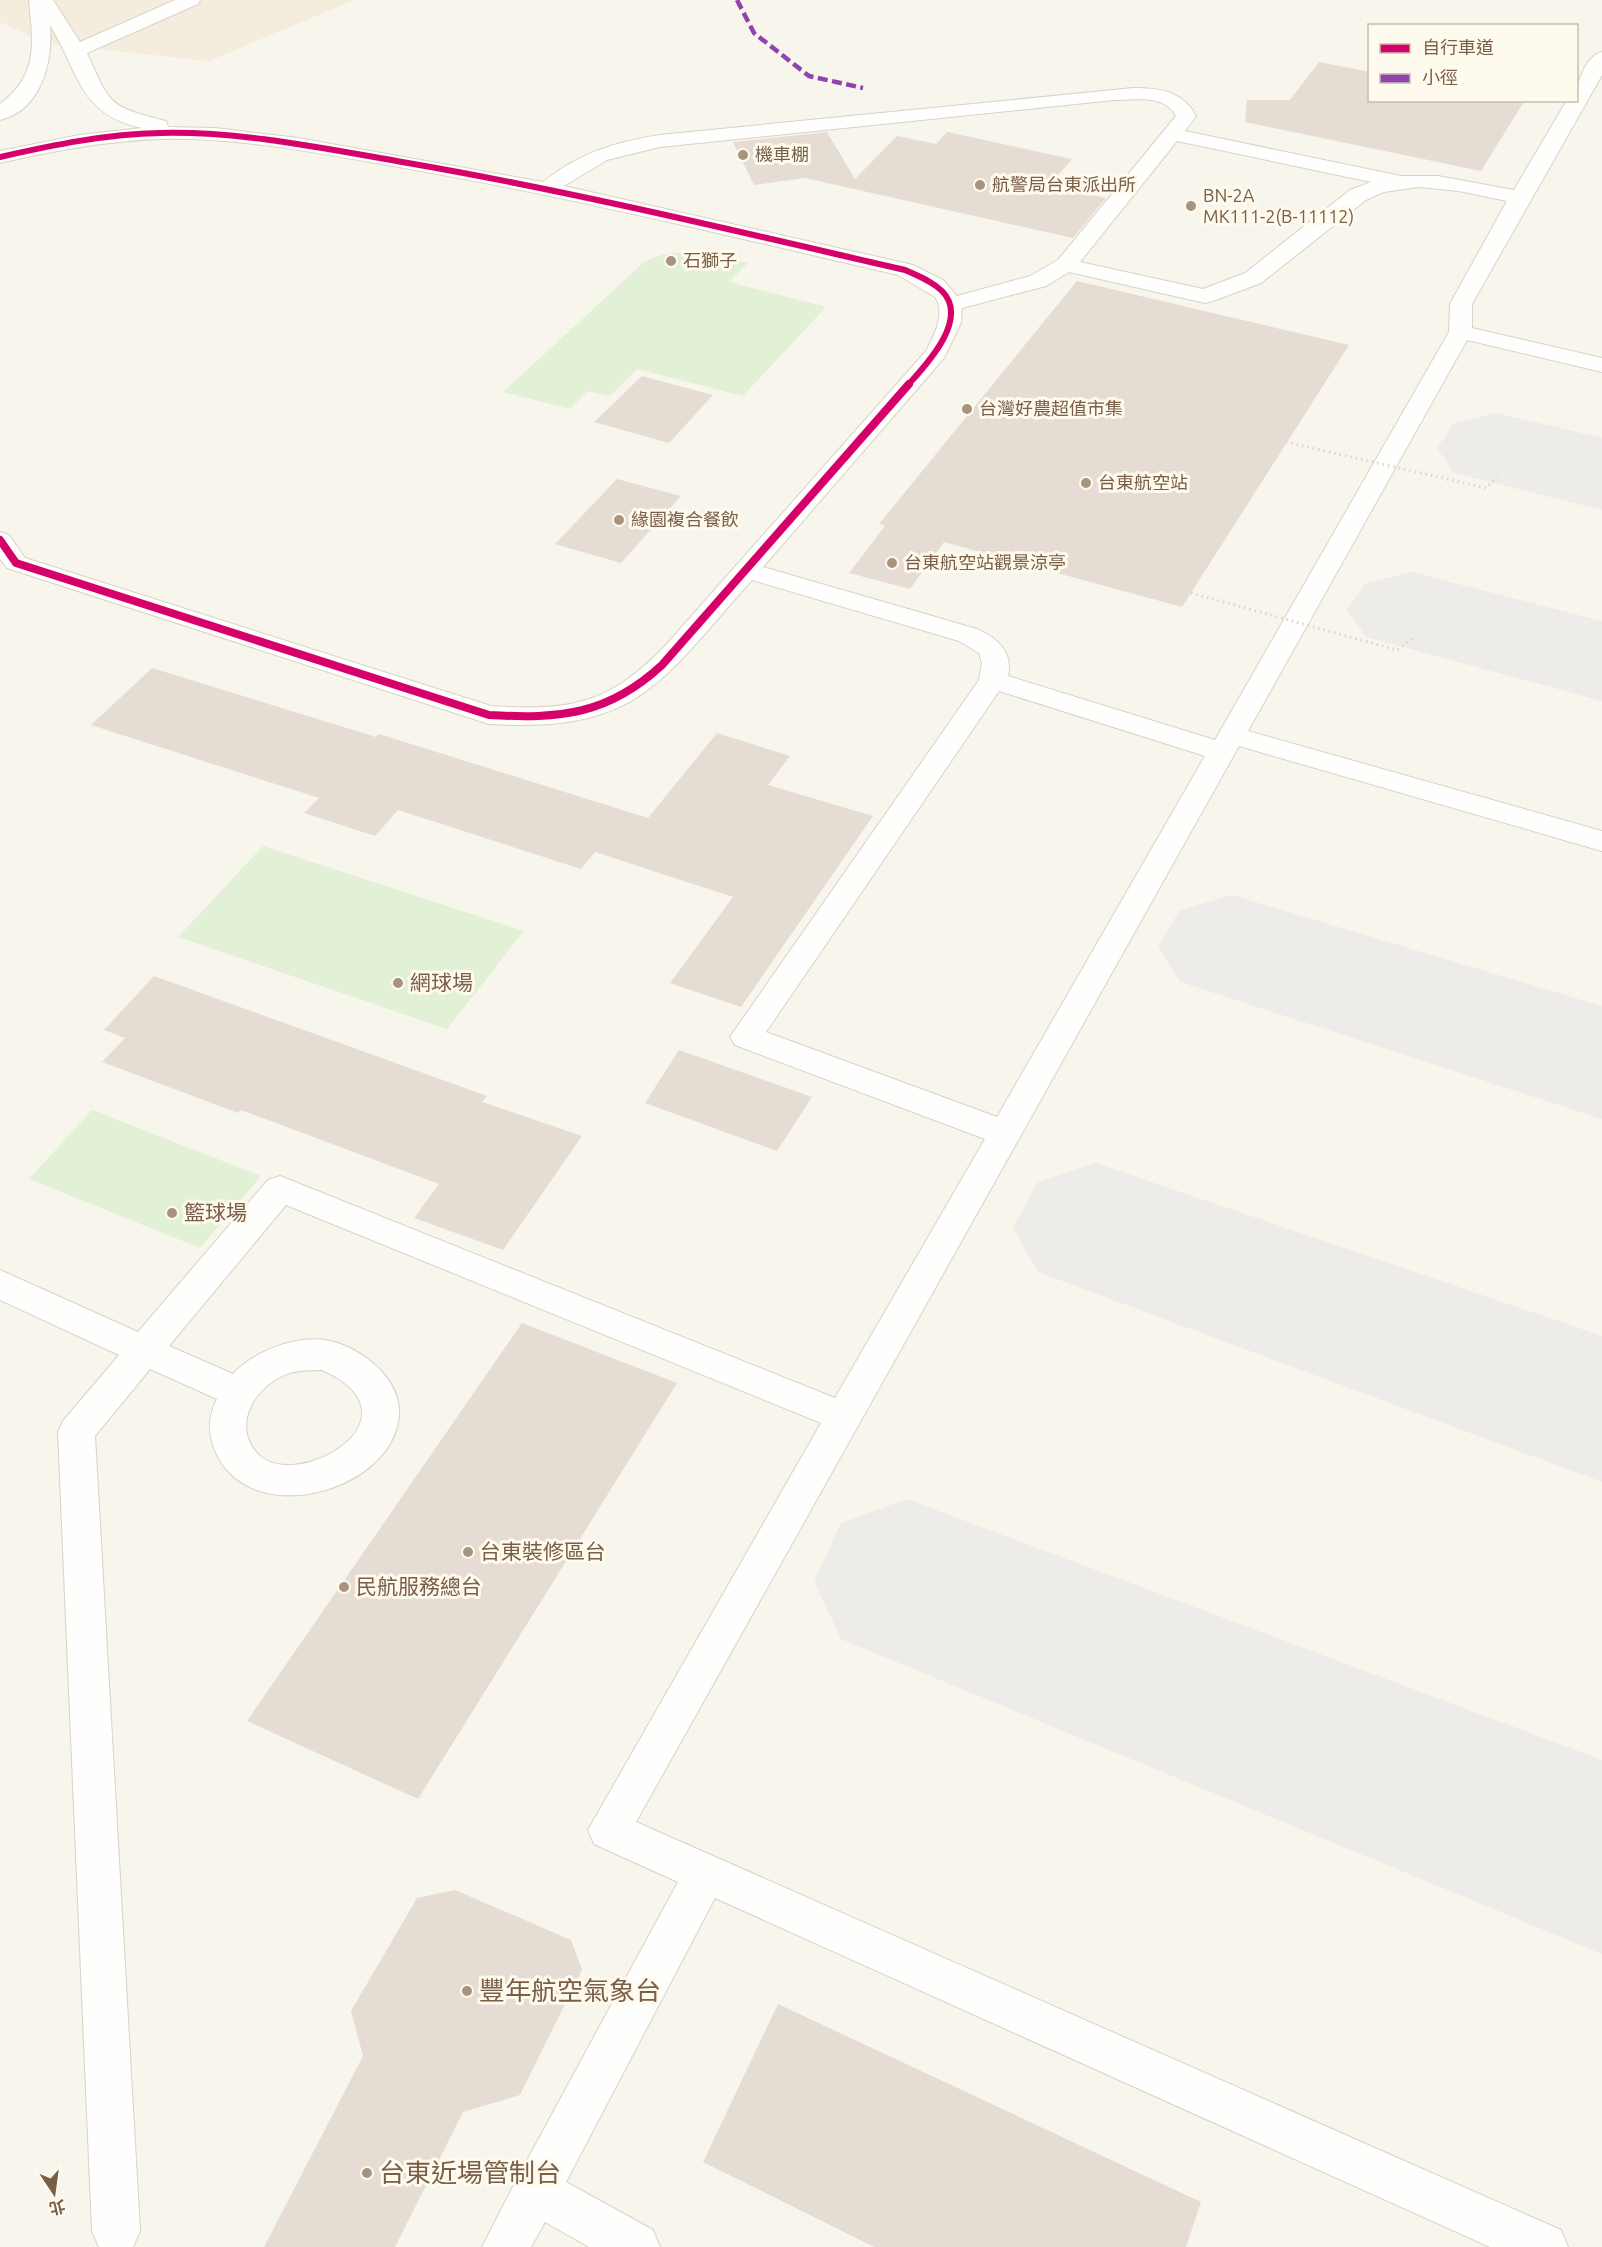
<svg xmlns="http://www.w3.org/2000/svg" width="1602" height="2247" viewBox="0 0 1602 2247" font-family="Ubuntu,'Noto Sans TC',sans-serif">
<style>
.residential{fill:#f4ecdc}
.green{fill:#e2f1d5}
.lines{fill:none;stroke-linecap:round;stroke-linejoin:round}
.taxiway{fill:#eeece8;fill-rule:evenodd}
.building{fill:#e5ddd3}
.minor-casing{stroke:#d8d2ca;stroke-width:2}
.minor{fill:#fefefc;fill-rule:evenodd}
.path-bridge{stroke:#dcd5cd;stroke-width:3;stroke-dasharray:1.5 4;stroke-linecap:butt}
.quiet{stroke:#8e44ad;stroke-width:4.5;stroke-dasharray:10 4.5;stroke-linecap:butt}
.cycleway-far1-casing{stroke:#fffaee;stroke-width:8}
.cycleway-casing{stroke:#fffaee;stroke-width:10}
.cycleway-far1{stroke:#d6006c;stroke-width:6}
.cycleway{stroke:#d6006c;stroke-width:8}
.poi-dot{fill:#a69481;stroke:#fffaee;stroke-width:2}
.labels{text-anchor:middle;stroke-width:6;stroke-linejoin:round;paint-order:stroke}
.far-poi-label{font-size:18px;fill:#7a5f48;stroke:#fffaee;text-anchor:start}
.poi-label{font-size:21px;fill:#7a5f48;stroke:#fffaee;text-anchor:start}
.near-poi-label{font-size:26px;fill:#7a5f48;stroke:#fffaee;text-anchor:start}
</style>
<rect width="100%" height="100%" fill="#f8f5ec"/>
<path class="residential" d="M0,0H354L209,61L44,43L0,22Z"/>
<path class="green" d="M699,252L748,263L729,282L826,307L743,396L637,369L610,396L588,391L570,409L503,392L642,264C659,252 678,252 699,252Z
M263,846L524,931L447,1029L178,937Z
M92,1110L261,1176L200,1248L29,1179Z"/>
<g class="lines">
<path class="taxiway" d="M1496,413L1602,438V510L1454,473L1437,448L1454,423Z
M1411,572L1602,621V701L1366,637L1347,610L1366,583Z
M1232,895L1602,1006V1119L1180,982L1158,946L1180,910Z
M1096,1163L1602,1336V1482L1038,1272L1013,1227L1038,1182Z
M907,1499L1602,1760V1954L841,1639L814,1581L841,1523Z"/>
</g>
<path class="building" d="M1319,62L1370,72V100H1525L1481,171L1245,122L1247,100H1290Z
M827,132L855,179L897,136L936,144L947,132L1072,159L1049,186L1106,198L1073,238L805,178L754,185L733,142Z
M1077,281L1349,345L1182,607L944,542L910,589L849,573L885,526L879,524Z
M642,376L713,395L669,443L594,422Z
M617,479L681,496L621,563L555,544Z
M152,668L376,737L379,734L648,818L717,733L790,756L768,785L873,816L741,1007L670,983L733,897L595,852L581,869L398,810L375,836L304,813L319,798L91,725Z
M154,976L487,1096L482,1102L582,1136L503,1250L414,1218L439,1184L241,1110L238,1113L102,1062L125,1038L104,1030Z
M679,1050L812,1097L777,1151L645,1103Z
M522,1323L677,1383L418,1799L247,1721Z
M455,1890L571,1940L582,1970L520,2095L463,2112L395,2247H264L363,2056L351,2011L417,1898Z
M778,2004L1201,2202L1186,2247H874L703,2162Z"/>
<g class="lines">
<g class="minor-casing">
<path id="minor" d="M29,0H53L80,42L175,0H200L198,4L87,53C111,107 109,106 166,121L168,127L215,128L298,138L543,182C579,153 615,142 660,135L1133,88C1160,88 1183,91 1196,116L1185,131L1401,176H1438L1514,190L1567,100H1576C1576,85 1585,56 1602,52V75L1472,304V328L1602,358V372L1467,340L1248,731L1602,831V851L1239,746L636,1822L1561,2230L1568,2247H1490L715,1898L566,2182L653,2230L660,2247H589L545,2222L531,2247H482L519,2175L678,1882L594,1844L588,1830L821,1423L286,1205L169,1346L233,1374C254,1351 295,1336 325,1340C357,1345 398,1375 399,1410C401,1487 256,1533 217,1455C208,1436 207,1418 217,1399L150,1369L95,1436L140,2231L133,2247H99L92,2231L58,1432L63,1421L119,1355L0,1300V1270L138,1332L268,1180L280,1176L835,1398L985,1139L735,1045L730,1037L979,680L982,663L979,653L959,641L752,580C660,682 640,733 489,724L7,568L0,559V532L9,535L25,558L491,706C570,711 608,705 665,646L926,351C934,335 946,314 935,297L898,275C734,237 570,197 404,168C323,154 241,137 159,139C105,141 52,151 0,163V151L79,135L142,128C79,115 79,72 50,25C53,61 42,110 0,120V104C39,75 33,43 29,0ZM1114,100C1134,100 1165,94 1176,116L1058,260L1030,276L957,296L943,280L913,265L564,186L607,160L660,147ZM1177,141L1371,182L1350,190L1245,273L1203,289L1080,262ZM1418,187L1459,191L1507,201L1450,304L1449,332L1215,740L1008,676C1013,651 998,639 977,629L763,567L944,358L961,323L962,308L1046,286L1069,272L1205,303L1213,301L1261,283L1366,200L1384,192ZM999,691L1205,756L997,1117L766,1032ZM322,1370C429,1418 292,1496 256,1452C231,1422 258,1383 290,1373C300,1370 312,1370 322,1370Z"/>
</g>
<use href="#minor" class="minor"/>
<path class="path-bridge" d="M1286,442L1486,488L1497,477
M1191,593L1397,650L1414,637"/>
<path class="quiet" d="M737,0L754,33L809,76L863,88"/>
<g class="cycleway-far1-casing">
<path id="cycleway-far1" d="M0,157C53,145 106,134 160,133C243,131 326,149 408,163C575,192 740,232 905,270C918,276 932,281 942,291C970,319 926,365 908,385"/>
</g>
<g class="cycleway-casing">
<path id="cycleway" d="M0,540L16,563L489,715C560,719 608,715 662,665L909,384"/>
</g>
<use href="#cycleway-far1" class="cycleway-far1"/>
<use href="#cycleway" class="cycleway"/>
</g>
<g class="poi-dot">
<circle cx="743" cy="155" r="6"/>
<circle cx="980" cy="185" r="6"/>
<circle cx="1191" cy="206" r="6"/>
<circle cx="671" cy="261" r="6"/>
<circle cx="967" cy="409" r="6"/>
<circle cx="1086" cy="483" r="6"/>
<circle cx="619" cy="520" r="6"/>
<circle cx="892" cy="563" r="6"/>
<circle cx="398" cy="983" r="6"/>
<circle cx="172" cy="1213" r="6"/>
<circle cx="468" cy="1552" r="6"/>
<circle cx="344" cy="1587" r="6"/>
<circle cx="467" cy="1991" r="6"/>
<circle cx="367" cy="2173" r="6"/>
</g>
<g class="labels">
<g class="far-poi-label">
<text x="755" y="161">機車棚</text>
<text x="992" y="191">航警局台東派出所</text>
<text x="1203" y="202">BN-2A<tspan x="1203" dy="21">MK111-2(B-11112)</tspan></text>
<text x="683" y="267">石獅子</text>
<text x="979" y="415">台灣好農超值市集</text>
<text x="1098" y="489">台東航空站</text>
<text x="631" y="526">緣園複合餐飲</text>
<text x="904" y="569">台東航空站觀景涼亭</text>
</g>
<g class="poi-label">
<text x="410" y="990">網球場</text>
<text x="184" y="1220">籃球場</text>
<text x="480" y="1559">台東裝修區台</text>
<text x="356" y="1594">民航服務總台</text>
</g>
<g class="near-poi-label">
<text x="479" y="2000">豐年航空氣象台</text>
<text x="379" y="2182">台東近場管制台</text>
</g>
</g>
<rect x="1368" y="24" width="210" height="78" fill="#fffaee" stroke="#cabcac" stroke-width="1.5"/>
<rect x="1380" y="44" width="30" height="9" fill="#d6006c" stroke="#cabcac" stroke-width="1.5"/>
<text x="1422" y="54" font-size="18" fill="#7a5f48">自行車道</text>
<rect x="1380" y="74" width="30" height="9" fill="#8e44ad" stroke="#cabcac" stroke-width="1.5"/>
<text x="1422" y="84" font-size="18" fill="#7a5f48">小徑</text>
<g transform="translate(54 2193) rotate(167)" stroke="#fffaee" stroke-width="4.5" paint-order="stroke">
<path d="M0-4.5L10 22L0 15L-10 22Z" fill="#7a5f48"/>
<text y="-9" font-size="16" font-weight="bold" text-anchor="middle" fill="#7a5f48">北</text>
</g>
</svg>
